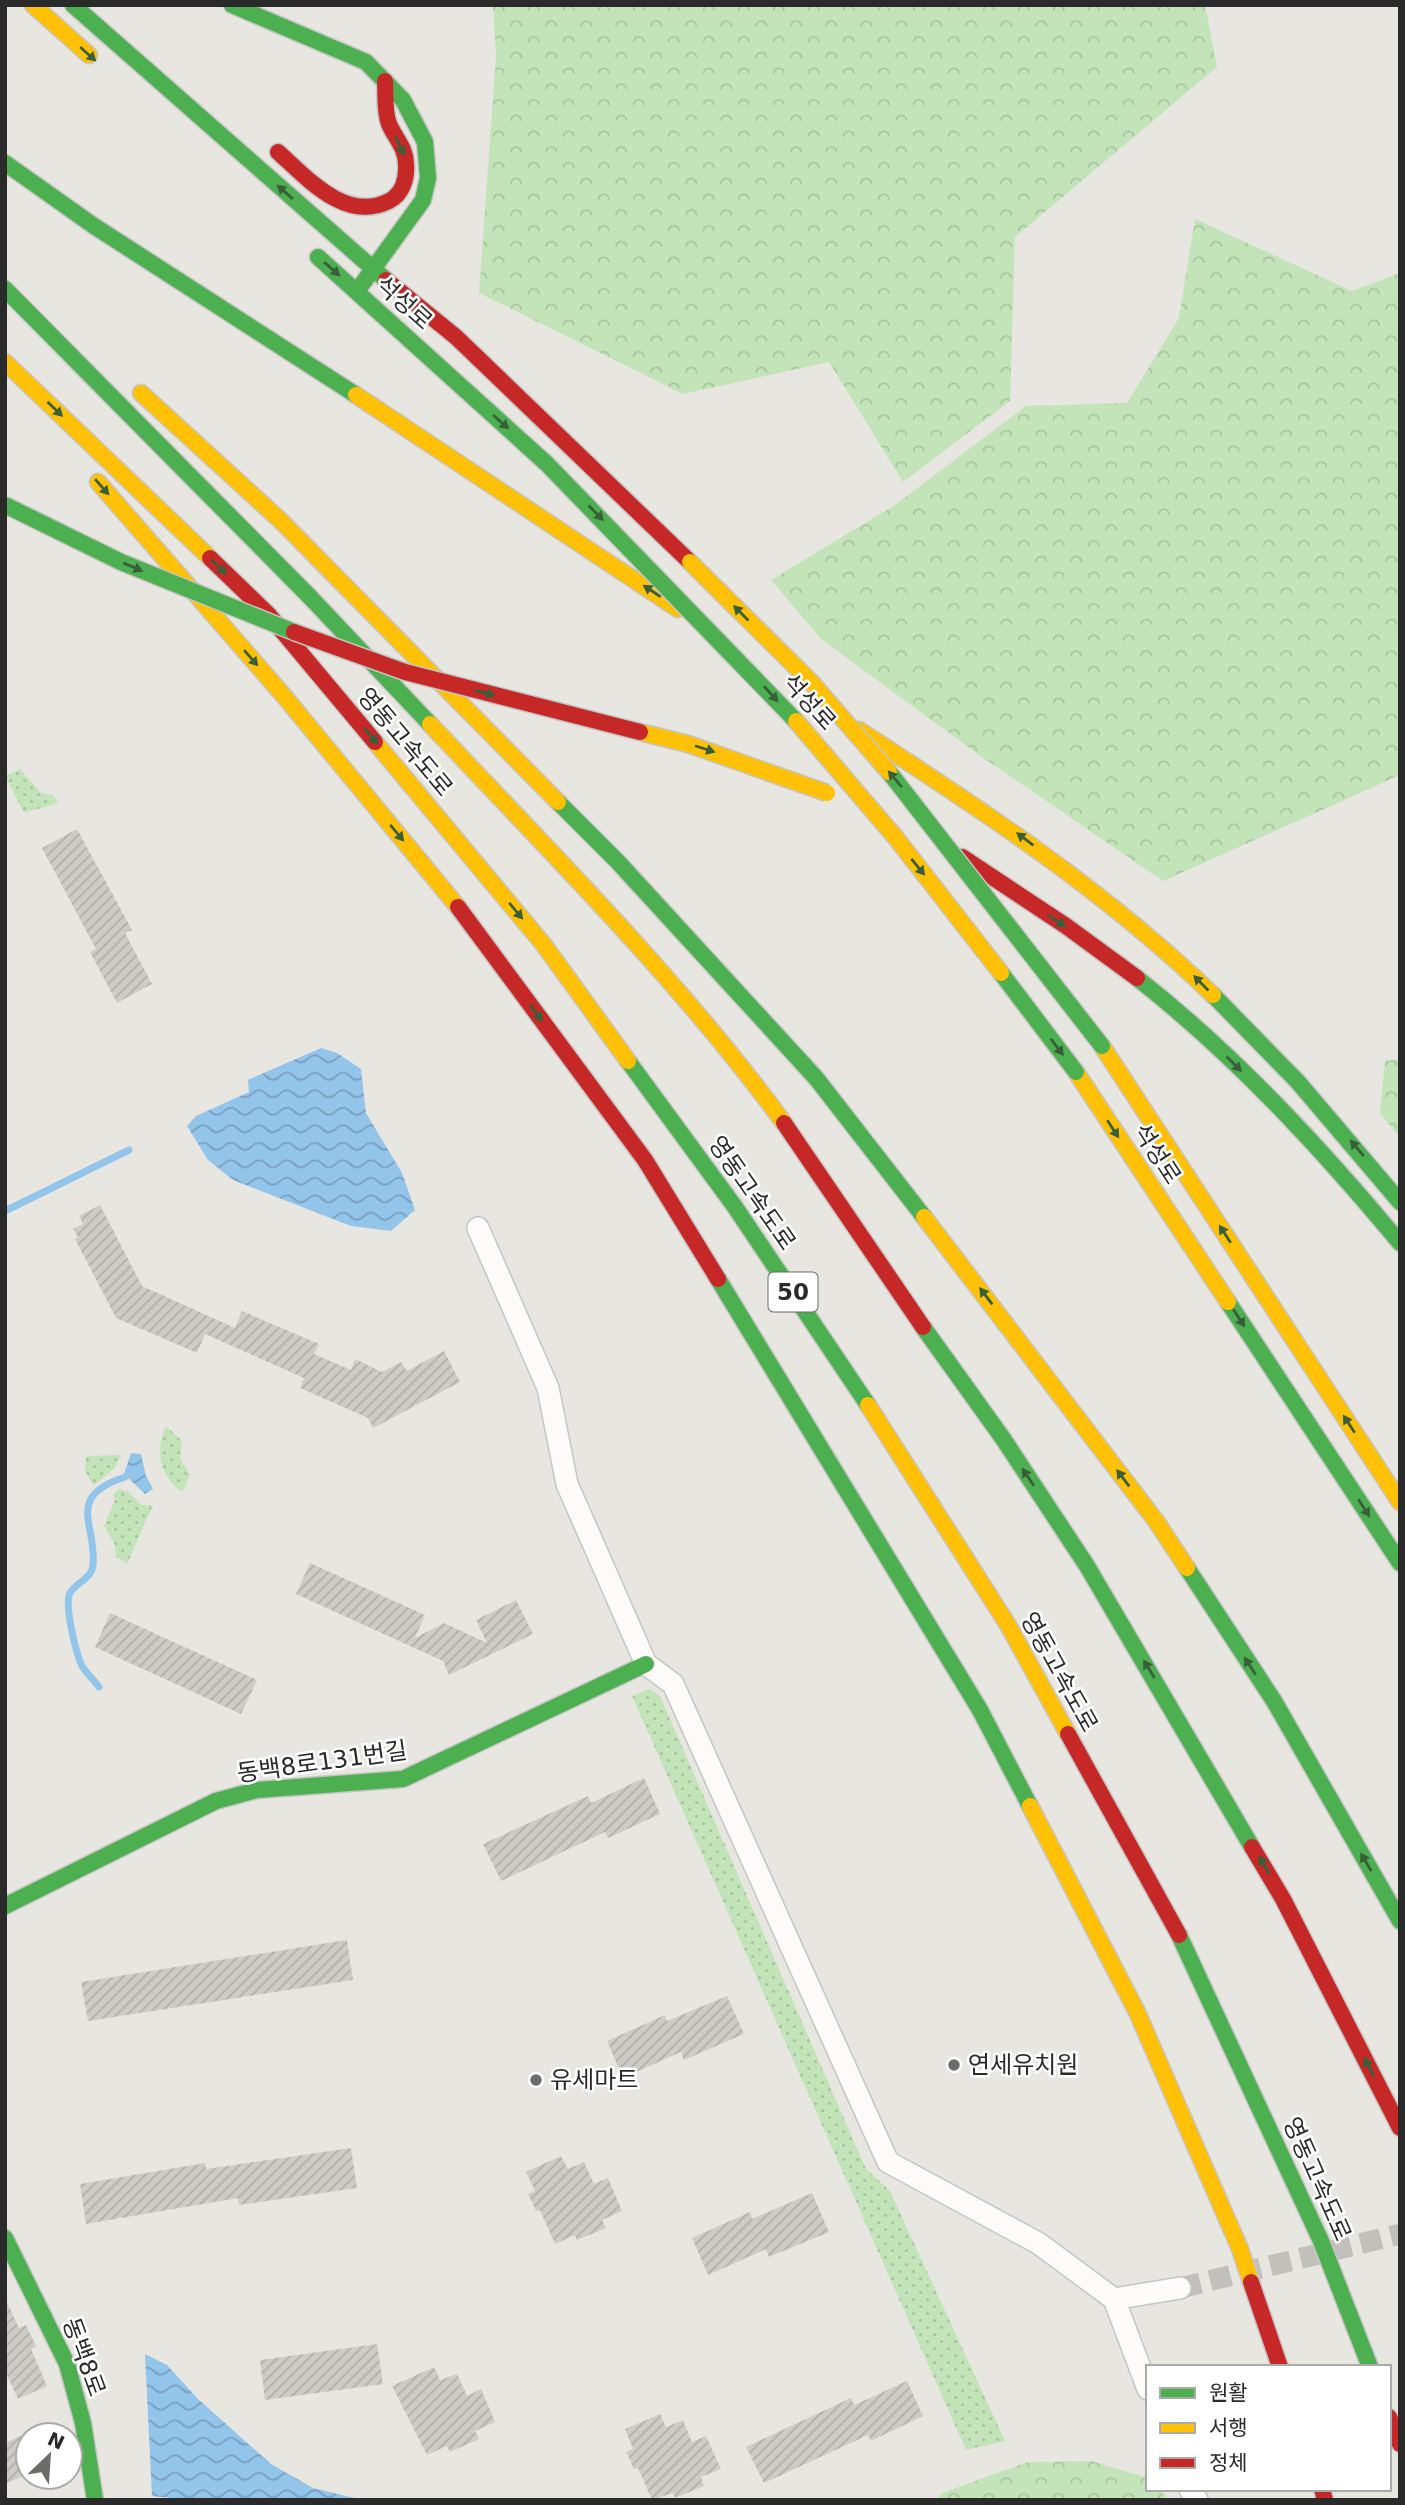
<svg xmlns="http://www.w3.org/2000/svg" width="1405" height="2505" viewBox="0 0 1405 2505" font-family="'DejaVu Sans','Noto Sans KR',sans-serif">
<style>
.grass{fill:url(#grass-dots)}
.forest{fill:url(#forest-crowns)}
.water{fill:url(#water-waves)}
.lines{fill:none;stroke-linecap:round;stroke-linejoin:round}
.stream{stroke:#93c4ea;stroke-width:7}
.building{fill:url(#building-hatch)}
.street-tunnel{stroke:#c2c0bc;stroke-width:21;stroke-dasharray:21 10;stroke-linecap:butt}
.street-casing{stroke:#c6c5c5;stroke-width:24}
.fast-casing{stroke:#c6c5c5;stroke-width:19}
.slow-casing{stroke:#c6c5c5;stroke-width:19}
.jam-casing{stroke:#c6c5c5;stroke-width:19}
.street{stroke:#fcfbfa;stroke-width:21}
.fast{stroke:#4caf50;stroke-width:16}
.slow{stroke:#ffc107;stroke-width:16}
.jam{stroke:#c62828;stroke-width:16}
.fast-bridge-casing{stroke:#c4c4c1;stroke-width:19;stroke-linecap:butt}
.slow-bridge-casing{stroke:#c4c4c1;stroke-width:19;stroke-linecap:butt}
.jam-bridge-casing{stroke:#c4c4c1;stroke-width:19;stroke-linecap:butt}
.fast-bridge{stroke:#4caf50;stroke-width:16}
.slow-bridge{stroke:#ffc107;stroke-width:16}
.jam-bridge{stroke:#c62828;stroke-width:16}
.oneway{fill:#385f39}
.poi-dot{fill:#6c6c6a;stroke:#fff;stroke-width:2.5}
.labels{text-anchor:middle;stroke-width:5;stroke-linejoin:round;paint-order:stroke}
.shield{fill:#fff;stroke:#6a6a6a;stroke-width:2}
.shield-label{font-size:23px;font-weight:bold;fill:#2a2a2a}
.street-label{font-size:24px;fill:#2a2a2a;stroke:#fff}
.poi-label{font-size:24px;fill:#2a2a2a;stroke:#fff;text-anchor:start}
</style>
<defs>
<pattern id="grass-dots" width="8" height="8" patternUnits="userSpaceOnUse" patternTransform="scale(1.75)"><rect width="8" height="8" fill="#c3e4b9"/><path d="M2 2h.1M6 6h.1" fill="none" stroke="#a8c49f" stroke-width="1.8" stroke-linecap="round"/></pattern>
<pattern id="forest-crowns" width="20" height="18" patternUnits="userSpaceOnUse" patternTransform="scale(1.75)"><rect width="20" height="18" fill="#c3e4b9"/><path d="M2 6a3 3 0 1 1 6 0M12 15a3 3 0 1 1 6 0" fill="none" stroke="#a8c49f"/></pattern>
<pattern id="water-waves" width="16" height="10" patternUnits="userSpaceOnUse" patternTransform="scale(1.75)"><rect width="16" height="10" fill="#93c4ea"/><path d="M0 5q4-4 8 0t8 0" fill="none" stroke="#789fbe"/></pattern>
<pattern id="building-hatch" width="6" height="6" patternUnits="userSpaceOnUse" patternTransform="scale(1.75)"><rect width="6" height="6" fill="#cdccc7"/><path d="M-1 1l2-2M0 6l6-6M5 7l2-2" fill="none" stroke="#b0afab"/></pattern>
</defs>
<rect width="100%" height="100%" fill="#e8e6e0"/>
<path class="grass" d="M20,769L40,792L54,796L58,803L24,813L5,776Z
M166,1426L182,1441L180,1459L190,1475L182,1492C160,1476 154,1451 166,1426Z
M121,1455L115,1468L93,1486L85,1470L86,1456Z
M119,1489L129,1492L141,1505H153L127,1564L116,1557L115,1545L104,1526L115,1500L113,1494Z
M649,1689L660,1696L866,2169L890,2191L1005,2441L966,2450L632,1696Z"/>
<path class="forest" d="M493,5H1205L1217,67L1015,237L1010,401L903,482L829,362L683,394L479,293L496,56Z
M1195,219L1352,291L1400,273V775L1163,881L979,755L821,639L771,580L895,505L1026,406L1127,403L1179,318Z
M1400,1059V1138L1380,1113L1385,1061Z
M1091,2461L1148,2478V2489H1160L1168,2500H936L942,2493L1028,2462Z"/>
<path class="water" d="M321,1048L337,1053L361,1069L366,1113L402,1173L415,1210L391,1231L351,1226L233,1180L208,1160L187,1126L196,1116L249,1092L248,1080Z
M131,1453L141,1454L146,1476L153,1489L145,1494L124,1474Z
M145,2354L167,2365L198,2399L271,2464L313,2488L363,2500H189L152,2496Z"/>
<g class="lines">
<path class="stream" d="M5,1211L129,1150
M99,1687C94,1680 87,1674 82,1666C76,1654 64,1604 70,1593C76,1582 92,1579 93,1565C97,1524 64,1497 125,1477"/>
</g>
<path class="building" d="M77,829L132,930L125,933L152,984L117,1003L90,952L96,949L42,848Z
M100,1205L142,1286L235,1328L242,1311L319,1344L314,1354L351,1370L355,1359L382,1372L401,1362L407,1371L444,1351L460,1382L373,1428L368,1418L300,1388L304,1378L205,1334L197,1353L116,1318L75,1239L78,1237L73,1229L83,1224L79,1216Z
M310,1563L425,1615L415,1638L444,1623L487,1643L476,1620L516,1600L533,1634L449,1675L443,1661L296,1594Z
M110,1613L257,1680L241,1714L95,1647Z
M644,1778L660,1814L608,1838L605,1832L501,1881L483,1844L588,1796L591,1803Z
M347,1940L353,1980L88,2021L81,1982Z
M727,1996L744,2034L684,2060L681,2052L623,2078L607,2041L665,2015L667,2021Z
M351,2148L357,2188L239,2205L238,2198L86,2224L80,2184L205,2163L206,2169Z
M561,2156L568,2169L584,2162L594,2184L608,2178L622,2211L602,2220L606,2228L577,2240L575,2235L555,2244L540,2210L536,2211L528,2194L535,2191L526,2172Z
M812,2193L829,2232L769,2257L766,2249L708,2275L692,2238L750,2212L752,2219Z
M5,2298L19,2328L26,2325L36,2346L31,2349L47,2386L18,2399L5,2371Z
M377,2344L383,2384L265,2400L260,2360Z
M434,2367L440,2380L457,2374L467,2396L481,2389L495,2422L475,2431L479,2439L450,2452L447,2446L427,2455L392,2386Z
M907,2381L923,2416L871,2441L868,2435L764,2483L746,2447L851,2398L854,2405Z
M660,2414L666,2427L683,2420L692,2442L706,2436L721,2469L701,2477L704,2486L675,2498L673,2493L652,2500L638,2468L634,2469L626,2452L633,2449L625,2429Z
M28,2433V2474L5,2484V2443Z"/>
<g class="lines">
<path class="street-tunnel" d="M1180,2288L1400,2234"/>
<g class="street-casing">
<path id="street" d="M478,1228L548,1388L567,1484L646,1664L673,1684L888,2162L1038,2243L1114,2299L1148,2389
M1114,2299L1180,2288
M1190,2489L1197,2500"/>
</g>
<g class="fast-casing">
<path id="fast" d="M73,5L386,280
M232,5L366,62L403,100L425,142L428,178L423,200L360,287
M5,163L94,226L356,395
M318,257L547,464
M5,289L310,597L430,724
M558,802L618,862L816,1078L924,1217
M1137,978C1235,1055 1321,1148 1400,1243
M1213,995L1298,1082L1400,1202
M628,1061L735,1207L868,1405
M718,1279L980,1710L1030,1806
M1228,1302L1400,1563
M923,1327L1004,1440L1087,1566L1252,1847
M1187,1568L1274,1701L1400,1921
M5,1906L216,1801L257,1790L403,1779L646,1664
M1179,1935L1321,2241L1370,2367
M5,2238L67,2364L83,2423L95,2500"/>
</g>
<g class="slow-casing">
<path id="slow" d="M33,5L89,55
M5,362L210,558
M141,393L281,521L558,802
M356,395L678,609
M98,482L284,696L458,907
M430,724C551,853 679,980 784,1123
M859,730C985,812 1104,890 1213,995
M375,742L544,945L628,1061
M1102,1046L1400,1502
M1076,1072L1228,1302
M924,1217L1156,1521L1187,1568
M868,1405L1008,1625L1068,1734
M1030,1806L1137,2012L1240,2249L1251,2282"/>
</g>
<g class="jam-casing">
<path id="jam" d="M278,152C307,178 346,223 389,201C403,194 407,178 406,164C406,148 395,138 389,124C384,111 386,95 385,81
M386,280L456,337L690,562
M210,558L268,614L375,742
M962,857L1066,926L1137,978
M458,907L645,1160L718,1279
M784,1123L923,1327
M1068,1734L1179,1935
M1252,1847L1283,1899L1400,2128
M1251,2282L1280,2367
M1389,2417L1400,2444
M1322,2489L1325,2500"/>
</g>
<use href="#street" class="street"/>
<use href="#fast" class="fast"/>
<use href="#slow" class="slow"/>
<use href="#jam" class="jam"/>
<g class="fast-bridge-casing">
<path id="fast-bridge" d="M547,464L796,721
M5,505L121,562L294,632
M889,772L1102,1046
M1001,973L1076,1072"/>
</g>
<g class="slow-bridge-casing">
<path id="slow-bridge" d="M690,562L812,683L889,772
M796,721L896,838L1001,973
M640,732L688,744L827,793"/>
</g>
<g class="jam-bridge-casing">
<path id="jam-bridge" d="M294,632L405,672L640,732"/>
</g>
<use href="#fast-bridge" class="fast-bridge"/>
<use href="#slow-bridge" class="slow-bridge"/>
<use href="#jam-bridge" class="jam-bridge"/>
</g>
<defs><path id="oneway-solid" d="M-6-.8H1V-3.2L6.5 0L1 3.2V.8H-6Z" transform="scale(1.75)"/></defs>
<g class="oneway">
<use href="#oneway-solid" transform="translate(88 54) rotate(42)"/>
<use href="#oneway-solid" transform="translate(400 146) rotate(65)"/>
<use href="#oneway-solid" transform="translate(285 192) rotate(-139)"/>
<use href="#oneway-solid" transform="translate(332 269) rotate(41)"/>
<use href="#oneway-solid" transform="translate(55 409) rotate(44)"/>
<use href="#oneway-solid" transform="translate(501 422) rotate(42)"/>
<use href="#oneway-solid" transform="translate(102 487) rotate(49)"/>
<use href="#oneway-solid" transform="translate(596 513) rotate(45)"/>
<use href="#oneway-solid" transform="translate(133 567) rotate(23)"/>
<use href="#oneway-solid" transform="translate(219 567) rotate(44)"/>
<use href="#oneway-solid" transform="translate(652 591) rotate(-146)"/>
<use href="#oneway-solid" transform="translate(741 613) rotate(-135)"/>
<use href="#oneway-solid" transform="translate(251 658) rotate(49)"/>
<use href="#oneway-solid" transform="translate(485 693) rotate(15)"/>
<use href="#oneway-solid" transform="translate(771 694) rotate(48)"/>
<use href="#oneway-solid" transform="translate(371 736) rotate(50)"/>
<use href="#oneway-solid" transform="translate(705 749) rotate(18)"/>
<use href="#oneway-solid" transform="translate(895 779) rotate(-130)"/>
<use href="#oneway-solid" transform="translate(397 833) rotate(50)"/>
<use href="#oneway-solid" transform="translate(1025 839) rotate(-143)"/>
<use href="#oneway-solid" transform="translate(918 867) rotate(51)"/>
<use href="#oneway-solid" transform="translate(516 911) rotate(50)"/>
<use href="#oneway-solid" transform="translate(1057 921) rotate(34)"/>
<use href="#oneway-solid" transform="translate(1201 983) rotate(-135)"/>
<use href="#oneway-solid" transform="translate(536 1013) rotate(53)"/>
<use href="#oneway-solid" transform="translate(1057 1047) rotate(53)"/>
<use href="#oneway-solid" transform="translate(1234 1064) rotate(45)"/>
<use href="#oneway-solid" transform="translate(1113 1129) rotate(57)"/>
<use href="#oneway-solid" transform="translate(1357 1148) rotate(-130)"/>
<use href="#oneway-solid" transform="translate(1225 1234) rotate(-123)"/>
<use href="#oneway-solid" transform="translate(986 1296) rotate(-127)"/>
<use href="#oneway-solid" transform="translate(1239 1318) rotate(57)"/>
<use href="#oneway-solid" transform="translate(1349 1424) rotate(-123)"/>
<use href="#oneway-solid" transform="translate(1028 1477) rotate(-124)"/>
<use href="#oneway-solid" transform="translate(1123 1478) rotate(-127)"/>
<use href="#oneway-solid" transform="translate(1364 1508) rotate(57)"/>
<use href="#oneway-solid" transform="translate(1250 1666) rotate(-123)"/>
<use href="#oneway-solid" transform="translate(1149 1669) rotate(-121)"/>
<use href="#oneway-solid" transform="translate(1366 1862) rotate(-120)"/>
<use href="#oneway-solid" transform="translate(1264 1865) rotate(-120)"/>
<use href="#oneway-solid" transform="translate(1369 2067) rotate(-117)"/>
</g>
<g class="poi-dot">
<circle cx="954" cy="2065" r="7"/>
<circle cx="536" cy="2080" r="7"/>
</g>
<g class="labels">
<rect class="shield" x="768.5" y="1272.5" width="49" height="39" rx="5"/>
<g class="shield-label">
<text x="793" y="1300">50</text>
</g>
<g class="street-label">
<text transform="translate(404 303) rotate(42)" y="8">석성로</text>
<text transform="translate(809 702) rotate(48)" y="8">석성로</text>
<text transform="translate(405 742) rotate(50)" y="8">영동고속도로</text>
<text transform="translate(1157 1154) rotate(57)" y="8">석성로</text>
<text transform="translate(752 1193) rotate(55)" y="8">영동고속도로</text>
<text transform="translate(1059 1672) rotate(61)" y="8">영동고속도로</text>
<text transform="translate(322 1762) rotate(-8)" y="8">동백8로131번길</text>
<text transform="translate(1317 2179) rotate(66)" y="8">영동고속도로</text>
<text transform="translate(84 2357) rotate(70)" y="8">동백8로</text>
</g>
<g class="poi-label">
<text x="968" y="2073">연세유치원</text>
<text x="550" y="2088">유세마트</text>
</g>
</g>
<rect width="1405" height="2505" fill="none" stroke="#2a2a2a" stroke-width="14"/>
<rect x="1146" y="2365" width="245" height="126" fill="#ffffff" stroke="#aaaaaa" stroke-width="2"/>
<rect x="1160" y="2388" width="35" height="10" fill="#4caf50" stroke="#aaaaaa" stroke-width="2"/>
<text x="1209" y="2400" font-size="21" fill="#2a2a2a">원활</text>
<rect x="1160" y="2423" width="35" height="10" fill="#ffc107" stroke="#aaaaaa" stroke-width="2"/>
<text x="1209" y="2435" font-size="21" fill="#2a2a2a">서행</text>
<rect x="1160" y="2458" width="35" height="10" fill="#c62828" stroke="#aaaaaa" stroke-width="2"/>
<text x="1209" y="2470" font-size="21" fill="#2a2a2a">정체</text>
<g transform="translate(49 2456) rotate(25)"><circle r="33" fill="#ffffff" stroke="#aaaaaa" stroke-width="2"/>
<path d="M0-5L12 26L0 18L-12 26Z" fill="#6c6c6a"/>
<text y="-10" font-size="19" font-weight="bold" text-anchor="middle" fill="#2a2a2a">N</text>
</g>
</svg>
